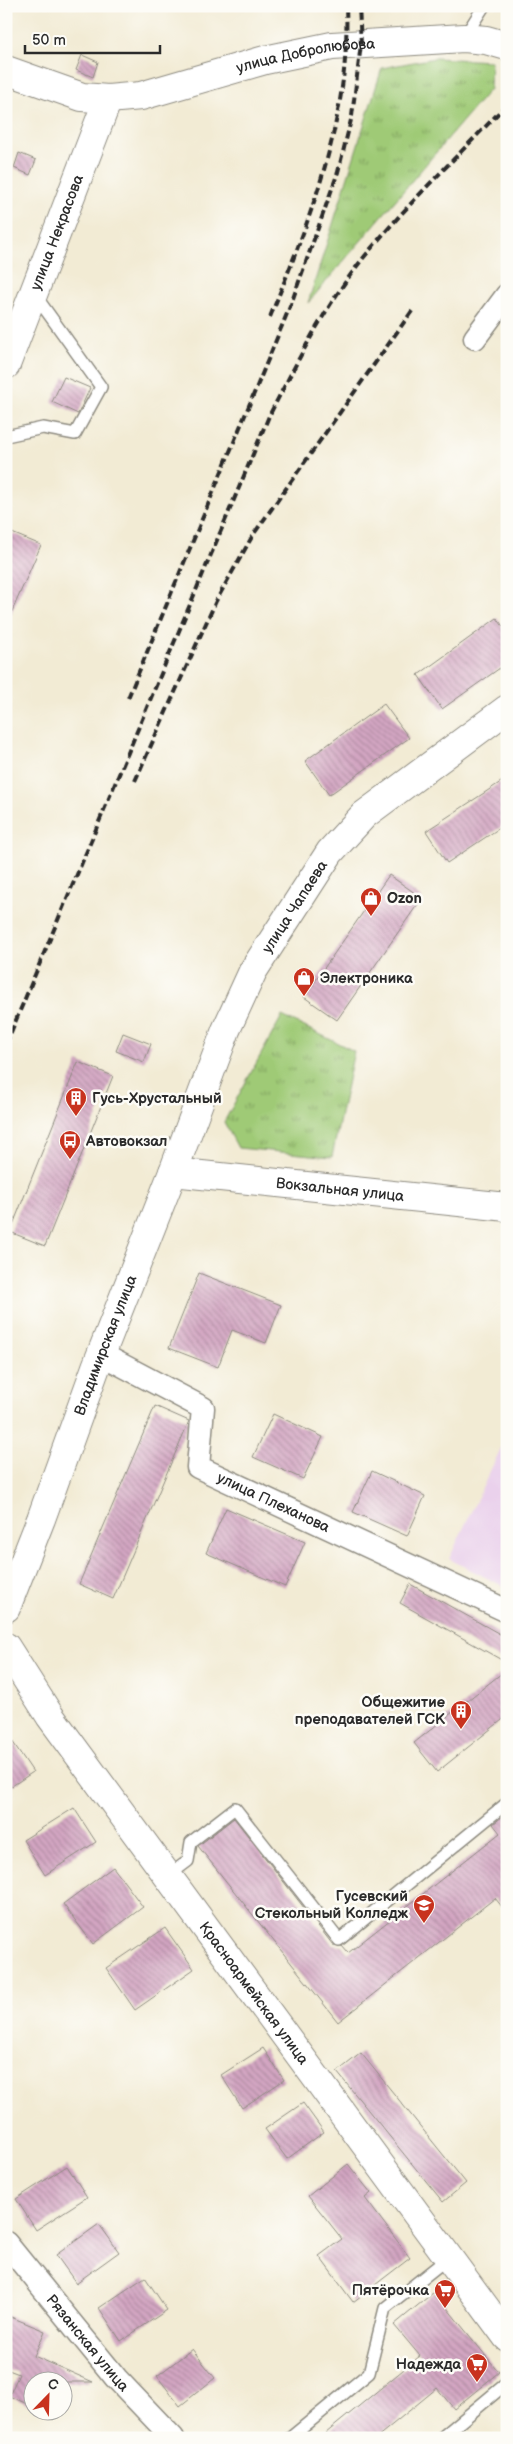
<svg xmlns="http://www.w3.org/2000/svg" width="513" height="2444" viewBox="0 0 513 2444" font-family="'Balsamiq Sans',sans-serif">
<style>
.built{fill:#ead1ec}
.grass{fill:url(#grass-tufts);stroke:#657a50}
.building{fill:url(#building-back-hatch)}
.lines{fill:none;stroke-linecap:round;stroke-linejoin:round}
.lane-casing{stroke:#8e8b80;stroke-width:14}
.street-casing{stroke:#8e8b80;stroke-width:25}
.secondary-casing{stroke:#8e8b80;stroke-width:30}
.lane{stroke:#fff;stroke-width:11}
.street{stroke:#fff;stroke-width:22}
.secondary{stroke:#fff;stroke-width:28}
.rail{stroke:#2b2b2b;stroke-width:4;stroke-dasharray:8 4;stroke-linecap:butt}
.labels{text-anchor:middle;stroke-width:5;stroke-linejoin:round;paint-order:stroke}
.street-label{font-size:15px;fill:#2b2b2b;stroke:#fdfcf7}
.poi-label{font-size:15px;font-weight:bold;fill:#2b2b2b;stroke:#fdfcf7;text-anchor:start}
</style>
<defs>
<pattern id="grass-tufts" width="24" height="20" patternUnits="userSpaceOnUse" patternTransform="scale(1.25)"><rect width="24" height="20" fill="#9fca76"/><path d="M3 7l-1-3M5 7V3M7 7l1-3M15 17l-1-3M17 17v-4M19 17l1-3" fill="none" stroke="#82a461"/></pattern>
<pattern id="building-back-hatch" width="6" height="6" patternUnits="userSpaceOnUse" patternTransform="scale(1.25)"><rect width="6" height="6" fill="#d3a6c2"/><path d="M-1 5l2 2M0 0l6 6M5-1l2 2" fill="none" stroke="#ab879e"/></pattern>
</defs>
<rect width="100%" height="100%" fill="#fdfcf7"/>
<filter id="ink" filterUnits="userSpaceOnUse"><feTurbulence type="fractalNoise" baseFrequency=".02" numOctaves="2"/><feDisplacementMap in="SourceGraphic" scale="10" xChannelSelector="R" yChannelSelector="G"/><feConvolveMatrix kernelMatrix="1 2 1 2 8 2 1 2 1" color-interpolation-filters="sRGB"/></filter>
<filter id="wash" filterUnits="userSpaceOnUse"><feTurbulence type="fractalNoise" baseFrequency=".0096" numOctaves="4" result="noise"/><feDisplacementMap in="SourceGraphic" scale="20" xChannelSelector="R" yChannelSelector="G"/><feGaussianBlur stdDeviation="1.12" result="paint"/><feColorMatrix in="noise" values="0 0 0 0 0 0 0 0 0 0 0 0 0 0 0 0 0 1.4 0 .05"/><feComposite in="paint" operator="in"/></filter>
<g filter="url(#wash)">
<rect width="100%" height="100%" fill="#f2ebd4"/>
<path class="built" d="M507,1435V1588L449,1559Z"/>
<path class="grass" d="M435,58L491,61L490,89L308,303L382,68Z
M282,1016L354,1051L332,1157L238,1148L224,1122Z"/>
<g id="blocks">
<path class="building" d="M82,55L98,62L93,77L76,70Z
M19,153L36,160L30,175L14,168Z
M64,377L90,388L78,414L52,402Z
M12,533L41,545L6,625V548Z
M497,618L507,632V663L442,709L418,675Z
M384,704L409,738L329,795L305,761Z
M507,778V823L447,863L426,831Z
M389,875L422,898L337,1020L304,997Z
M123,1033L151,1044L144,1062L116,1051Z
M78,1062L113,1076L45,1246L10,1232Z
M199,1273L281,1305L266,1343L232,1330L218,1367L169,1348Z
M155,1406L189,1421L113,1599L79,1584Z
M273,1414L323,1437L303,1479L253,1457Z
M372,1471L425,1496L407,1536L353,1512Z
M226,1508L305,1542L285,1587L206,1553Z
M410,1584L507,1638V1663L400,1603Z
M507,1669V1716L437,1772L414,1743Z
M6,1732L33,1772L6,1790Z
M74,1808L96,1842L45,1875L23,1840Z
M507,1813V1913L495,1898L338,2022L198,1846L234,1818L333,1945L342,1946L348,1953L500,1833L493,1824Z
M113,1867L143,1907L93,1944L63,1904Z
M165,1928L194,1969L135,2010L106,1968Z
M263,2048L284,2080L242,2108L221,2075Z
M361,2053L466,2183L443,2202L337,2072Z
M303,2103L324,2132L287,2159L265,2129Z
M348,2164L371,2193L365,2198L410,2258L353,2302L319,2256L342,2239L308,2196Z
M67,2166L87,2197L36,2230L16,2199Z
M99,2224L119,2252L76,2283L56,2255Z
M145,2277L167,2310L121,2341L99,2308Z
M434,2292L499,2372L454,2409L437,2388L376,2438H320L420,2356L394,2325Z
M6,2315L45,2331L34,2356L93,2382H32V2406L9,2396L19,2374L6,2369Z
M192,2349L215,2378L180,2406L157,2376Z"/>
</g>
</g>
<g filter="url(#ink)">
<use href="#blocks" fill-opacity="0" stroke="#8e8b80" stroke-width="1"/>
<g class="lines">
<g class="lane-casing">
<path id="lane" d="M465,36L484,6
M6,436L43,428L75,434L101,387L35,295
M168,1876L188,1861L191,1842L235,1808L339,1940L507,1803
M290,2438L369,2373L385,2308L448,2258
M441,2438L507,2383"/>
</g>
<g class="street-casing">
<g id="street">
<path d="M475,338L507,295"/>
<path id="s1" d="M101,1354L203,1408L198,1467L507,1611"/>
<path id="s2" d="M6,2243L116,2378L173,2438"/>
</g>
</g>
<g class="secondary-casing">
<g id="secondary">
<path id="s3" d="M6,70L82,97L108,99L141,96L265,60L332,46L464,38L486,40L507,46"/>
<path id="s4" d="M6,365L108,99"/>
<path id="s5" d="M173,1172L507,1207"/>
<path id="s6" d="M6,1608L41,1519L96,1367L173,1172L226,1030L253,971L330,852L364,815L507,709"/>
<path id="s7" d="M6,1647L50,1716L507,2337"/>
</g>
</g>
<use href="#lane" class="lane"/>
<use href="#street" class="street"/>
<use href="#secondary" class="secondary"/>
<path class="rail" d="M270,317C311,217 351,116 346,6
M128,698L291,304L338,172L352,116L361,44L359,6
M135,781L216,601L253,535L412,311
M6,1044L269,416C298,360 328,300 369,251C412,199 461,153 507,104"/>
</g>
</g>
<defs>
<g id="shop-pin" transform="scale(1.125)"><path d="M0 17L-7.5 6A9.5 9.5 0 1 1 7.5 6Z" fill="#c8321e" stroke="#fdfcf7"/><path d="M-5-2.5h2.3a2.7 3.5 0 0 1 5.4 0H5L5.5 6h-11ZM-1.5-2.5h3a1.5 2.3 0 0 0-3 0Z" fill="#fff"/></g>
<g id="building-pin" transform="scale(1.125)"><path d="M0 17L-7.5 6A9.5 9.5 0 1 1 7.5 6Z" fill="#c8321e" stroke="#fdfcf7"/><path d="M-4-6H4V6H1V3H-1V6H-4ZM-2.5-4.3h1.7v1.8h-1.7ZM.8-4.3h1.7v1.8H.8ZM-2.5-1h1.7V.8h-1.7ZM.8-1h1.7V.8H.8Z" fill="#fff"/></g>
<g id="bus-pin" transform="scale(1.125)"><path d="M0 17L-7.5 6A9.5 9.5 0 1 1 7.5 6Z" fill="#c8321e" stroke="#fdfcf7"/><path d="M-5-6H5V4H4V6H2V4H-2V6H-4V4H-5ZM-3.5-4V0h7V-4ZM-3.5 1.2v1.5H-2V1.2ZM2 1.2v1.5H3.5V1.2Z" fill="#fff"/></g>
<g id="university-pin" transform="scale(1.125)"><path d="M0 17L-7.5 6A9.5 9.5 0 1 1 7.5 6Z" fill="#c8321e" stroke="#fdfcf7"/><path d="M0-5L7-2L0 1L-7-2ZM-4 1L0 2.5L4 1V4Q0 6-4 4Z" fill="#fff"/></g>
<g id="supermarket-pin" transform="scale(1.125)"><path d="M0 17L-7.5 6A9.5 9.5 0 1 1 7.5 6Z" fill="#c8321e" stroke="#fdfcf7"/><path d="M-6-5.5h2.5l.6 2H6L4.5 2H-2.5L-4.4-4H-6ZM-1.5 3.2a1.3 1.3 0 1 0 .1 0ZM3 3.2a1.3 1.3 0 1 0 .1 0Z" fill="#fff"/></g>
</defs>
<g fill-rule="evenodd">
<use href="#shop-pin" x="371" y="898"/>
<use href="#shop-pin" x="304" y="978"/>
<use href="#building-pin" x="76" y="1098"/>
<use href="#bus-pin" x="70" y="1141"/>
<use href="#building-pin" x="461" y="1711"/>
<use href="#university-pin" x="424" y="1905"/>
<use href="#supermarket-pin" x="445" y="2290"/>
<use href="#supermarket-pin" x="477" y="2364"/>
</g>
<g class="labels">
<g class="street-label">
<text dy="5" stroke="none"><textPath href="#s3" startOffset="310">улица Добролюбова</textPath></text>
<text dy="5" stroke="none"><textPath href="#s4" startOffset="142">улица Некрасова</textPath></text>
<text dy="5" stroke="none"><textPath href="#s6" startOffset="760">улица Чапаева</textPath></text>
<text dy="5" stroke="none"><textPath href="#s5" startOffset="168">Вокзальная улица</textPath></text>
<text dy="5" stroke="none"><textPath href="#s6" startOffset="281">Владимирская улица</textPath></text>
<text dy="5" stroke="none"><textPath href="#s1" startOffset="258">улица Плеханова</textPath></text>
<text dy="5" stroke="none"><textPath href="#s7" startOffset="426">Красноармейская улица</textPath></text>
<text dy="5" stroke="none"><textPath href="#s2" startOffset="129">Рязанская улица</textPath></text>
</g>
<g class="poi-label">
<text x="387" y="903">Ozon</text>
<text x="320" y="983">Электроника</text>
<text x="92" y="1103">Гусь-Хрустальный</text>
<text x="86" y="1146">Автовокзал</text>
<text x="445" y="1707" text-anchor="end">Общежитие<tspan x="445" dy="17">преподавателей ГСК</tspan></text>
<text x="408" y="1901" text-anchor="end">Гусевский<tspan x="408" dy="17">Стекольный Колледж</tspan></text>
<text x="429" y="2295" text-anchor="end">Пятёрочка</text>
<text x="461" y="2369" text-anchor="end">Надежда</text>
</g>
</g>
<rect width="513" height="2444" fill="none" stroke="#fdfcf7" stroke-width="25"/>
<g transform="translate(48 2396) rotate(23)"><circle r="24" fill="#fdfcf7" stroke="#a9a8a5"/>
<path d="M0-4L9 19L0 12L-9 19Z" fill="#c8321e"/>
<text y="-8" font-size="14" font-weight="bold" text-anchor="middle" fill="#2b2b2b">С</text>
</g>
<path d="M25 45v8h135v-8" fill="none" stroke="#2b2b2b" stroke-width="2.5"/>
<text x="32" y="45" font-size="15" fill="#2b2b2b" stroke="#fdfcf7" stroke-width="4" paint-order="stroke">50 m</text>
</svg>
